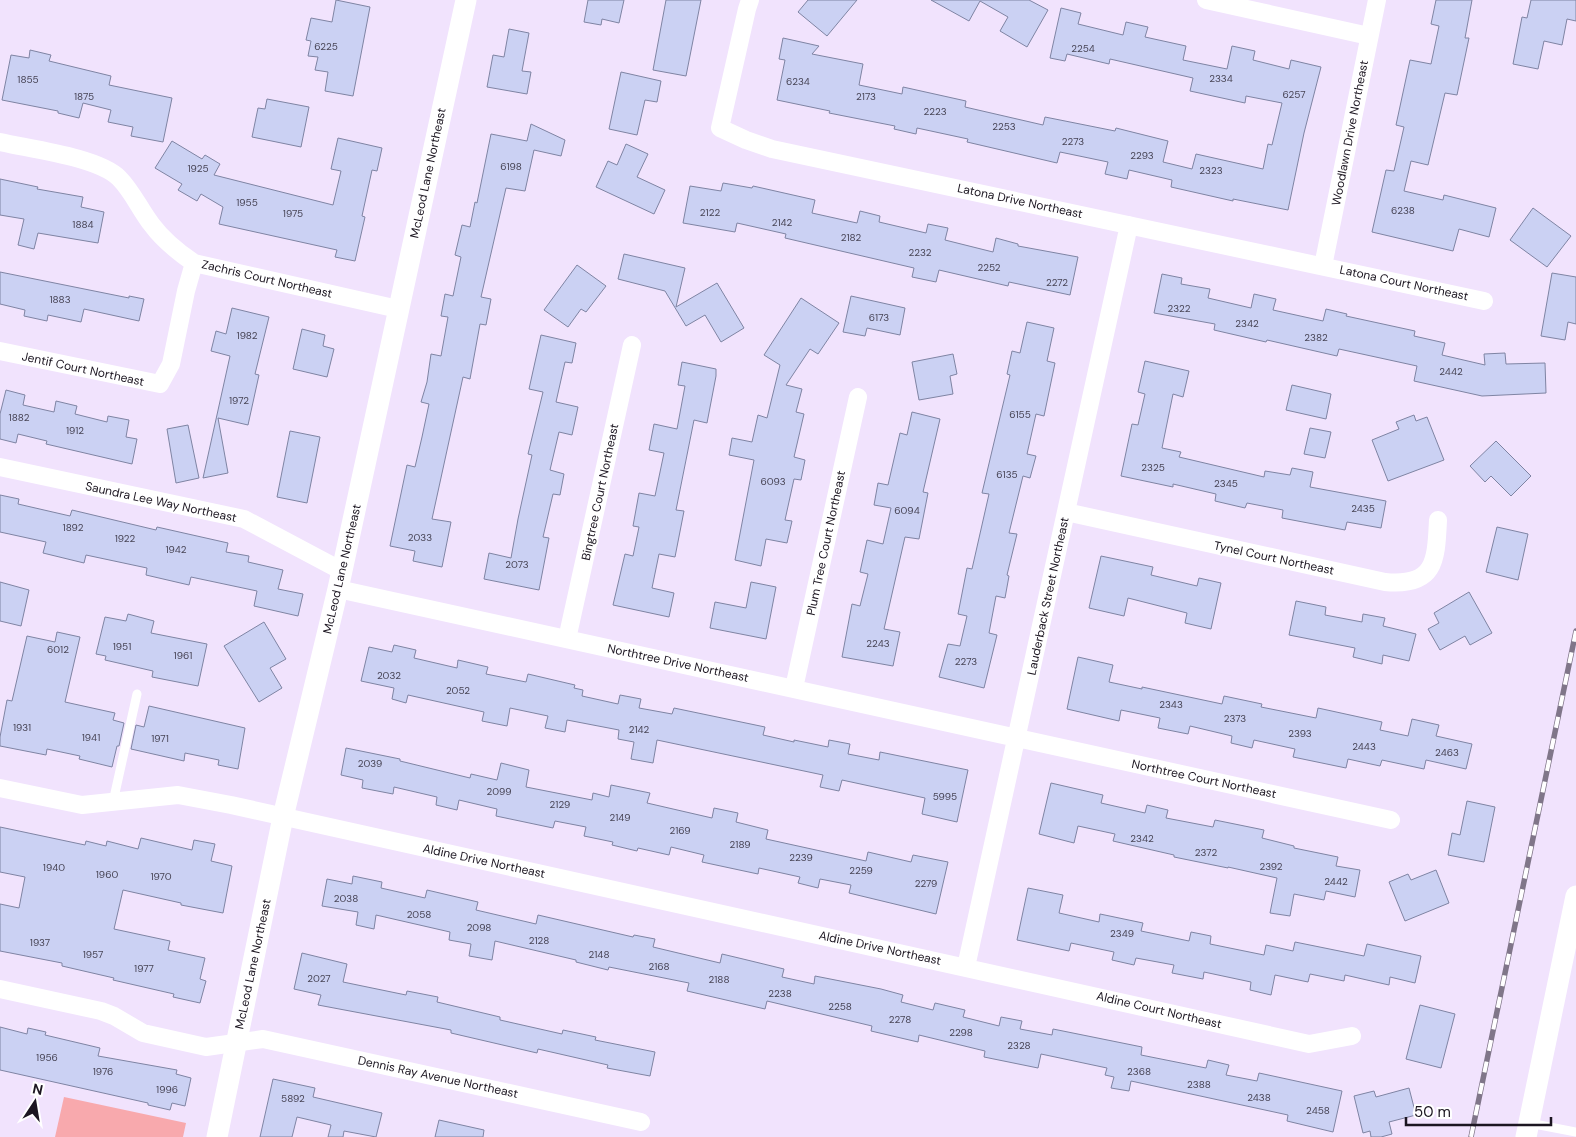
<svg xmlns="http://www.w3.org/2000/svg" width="1576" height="1137" viewBox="0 0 1576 1137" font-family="'DM Sans',sans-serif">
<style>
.green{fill:#f8a9ad}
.building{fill:#cbd1f3;stroke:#7f84a3}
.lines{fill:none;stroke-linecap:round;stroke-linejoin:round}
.service{stroke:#fff;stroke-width:9}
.minor{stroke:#fff;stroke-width:18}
.tertiary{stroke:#fff;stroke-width:21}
.rail-casing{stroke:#807689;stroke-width:5.5}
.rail{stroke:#fff;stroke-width:4;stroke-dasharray:11;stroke-linecap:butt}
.labels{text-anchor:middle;stroke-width:4;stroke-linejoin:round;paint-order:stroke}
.number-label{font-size:10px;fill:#484556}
.street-label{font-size:12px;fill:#1c1621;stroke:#fff}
</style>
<rect width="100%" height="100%" fill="#f1e3fd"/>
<path class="green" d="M64,1097L186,1123L183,1137H55Z"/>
<path class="building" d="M336,0L370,7L353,96L325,91L328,72L315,70L318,57L308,56L311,41L306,40L311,18L332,22Z
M588,0H624L619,23L602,19L601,25L584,22Z
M666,0H701L686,76L653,70Z
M808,0H857L827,36L798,12Z
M931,0H1029L1048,10L1027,47L1000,31L1008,17L980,1L969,21Z
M1436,0H1472L1465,38H1469L1457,95L1445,93L1428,165L1411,161L1404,191L1443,200L1444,195L1496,208L1489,237L1459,229L1453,251L1372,232L1386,170L1394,171L1404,127L1396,125L1410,60L1431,64L1439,26L1431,24Z
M1531,0H1576V21L1567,19L1562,45L1544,41L1538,69L1513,64L1522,17L1527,18Z
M1061,8L1081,13L1078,24L1123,35L1126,22L1148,27L1145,37L1186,46L1183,60L1227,69L1232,46L1255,51L1253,60L1289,69L1291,60L1321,67L1304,133L1288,210L1233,199V201L1171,187L1172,180L1129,170L1127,179L1105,174L1108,162L1060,152L1057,163L967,142L968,139L917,128L916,134L894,129L895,126L829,113L830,111L777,100L785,60L779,59L783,38L819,46L812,54L863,64L859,85L902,94L903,87L966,101L965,107L1043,125L1045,117L1115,131L1116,128L1168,141L1163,162L1192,169L1196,154L1263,169L1268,144L1272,145L1282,103L1246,96L1245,103L1190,91L1193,78L1110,59L1109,64L1067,54L1065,61L1050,58Z
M509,29L529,33L522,71L531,72L527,94L487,87L493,55L504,57Z
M30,50L51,55L49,61L111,76L109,85L172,98L163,142L131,136L133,127L108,122L111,110L83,103L79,118L58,113V111L2,100L11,55L29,58Z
M621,72L661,81L657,102L645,100L637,135L609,129Z
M267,99L309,107L301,147L252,137L258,108L265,109Z
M531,124L565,140L561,156L534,150L525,191L506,188L481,297L491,299L486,325L480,324L470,379L463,377L432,519L451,522L442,567L413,561L415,551L390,546L407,465L415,467L422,437L429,404L421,402L427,382L431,354L441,356L448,317L441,316L445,294L453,296L461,257L455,255L462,225L470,227L475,202L477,203L491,134L527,141Z
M338,138L382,148L377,171L372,170L362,216L365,217L355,261L335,257L337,250L219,224L223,207L201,194L197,201L178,190L182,184L155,168L172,141L202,159L205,155L220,164L214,175L333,205L341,171L331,169Z
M626,144L648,154L637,177L665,190L654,214L596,187L608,161L617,165Z
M0,179L38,187L37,189L83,197L81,207L104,212L98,243L38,233L34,249L18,245L24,219L0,215Z
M723,183L752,188L753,186L815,200L812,213L857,223L860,211L880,216L879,222L926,233L928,224L948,228L945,240L993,252L996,238L1018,244V246L1078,257L1070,295L1009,282L1008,286L939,270L936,282L912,277L914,268L785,238L786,234L737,223L735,232L683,223L690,186L721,191Z
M1533,208L1571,236L1547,267L1510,240Z
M624,254L685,268L676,307L717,283L744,328L721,342L705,315L686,326L665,291L618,279Z
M577,265L606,286L586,312L581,309L568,327L544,310Z
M0,272L129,298V296L144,299L139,321L84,309L81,322L48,315L47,321L24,316L25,310L0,304Z
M1552,273L1576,277V324L1568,322L1565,340L1541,336Z
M1162,274L1182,278L1181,284L1210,289L1208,298L1251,308L1254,294L1276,299L1273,310L1323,321L1326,309L1347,314L1346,316L1415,331L1414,336L1445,343L1442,355L1485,365L1484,354L1505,353L1506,364L1545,363L1546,393L1482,396L1414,381L1417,366L1339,349L1337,356L1267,340L1266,342L1214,330L1215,324L1154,313Z
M851,296L905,308L900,335L867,328L865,336L843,332Z
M801,298L839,323L818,354L810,349L786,385L802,389L796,412L804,414L794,457L805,460L801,480L794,479L785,520L792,521L787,543L766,539L761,566L735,560L754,460L729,455L732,438L752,442L758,415L767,418L780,365L764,355Z
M232,308L269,317L255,374L259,375L248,425L218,418L228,473L203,478L230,356L211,351L216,331L226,334Z
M1027,322L1054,328L1047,361L1055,363L1044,416L1036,414L1027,454L1036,456L1030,478L1023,476L1009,533L1017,534L1007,575L1009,576L1005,598L996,596L989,633L997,635L984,688L939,677L948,644L960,646L967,616L958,614L967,568L972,569L989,494L982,493L1010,375L1007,374L1012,351L1020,353Z
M302,329L325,335L323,346L334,349L327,377L293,369Z
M541,335L576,343L572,363L565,362L556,402L578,407L572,435L559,432L550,470L564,474L560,495L553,494L543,537L549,538L539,590L484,579L489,553L511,558L518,519L532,455L528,454L543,392L529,389Z
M953,354L957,374L950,376L953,394L919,400L912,362Z
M1145,361L1189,371L1183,397L1173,394L1162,448L1181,452L1179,457L1264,477L1265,471L1290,475L1292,468L1313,472L1310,487L1386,501L1381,528L1347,522L1345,530L1282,518L1283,510L1247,503L1245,508L1215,501L1216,494L1173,484V487L1121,476L1132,424L1138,425L1145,394L1138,392Z
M682,362L716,369V376L707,423L694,420L676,510L684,511L675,557L659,554L652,588L674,593L669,617L613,605L625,554L633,556L639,527L633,526L639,493L655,496L664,453L649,450L654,424L677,429L685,386L678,385Z
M1292,385L1331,394L1326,419L1286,410Z
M6,390L25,395L23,405L54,412L56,401L77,406L75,414L107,422L108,416L129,420L126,437L137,439L132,464L46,444L47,441L18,434L16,443L0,439V414Z
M912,412L940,419L923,492L928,493L919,539L905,537L884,629L900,632L893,666L842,657L852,604L860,606L868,574L860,572L867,540L883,544L891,508L874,505L878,483L888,485L900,433L907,435Z
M1414,415L1416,421L1427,417L1444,460L1388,481L1372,440L1399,429L1396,422Z
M188,425L199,478L176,483L167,429Z
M1310,428L1331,432L1325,458L1304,454Z
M290,431L320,437L307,503L277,497Z
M1496,441L1531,476L1511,496L1491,476L1485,482L1470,466Z
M0,495L19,499L18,504L70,516L72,510L156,530L157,527L228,543L226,552L249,556L248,562L283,570L278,589L303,594L298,616L254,606L257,591L191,577L189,585L146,575L147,568L86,555L84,563L43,553L46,542L0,532Z
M1497,527L1528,534L1518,580L1486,572Z
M1101,556L1153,567L1151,575L1197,586L1199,578L1221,583L1211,629L1185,623L1187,613L1128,598L1124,616L1089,608Z
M0,582L29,590L21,626L0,621Z
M751,582L776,587L766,639L710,628L715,602L746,608Z
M1469,592L1492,633L1470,645L1465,636L1440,650L1428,629L1439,623L1434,613Z
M1296,601L1326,607L1325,615L1362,622L1363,614L1385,618L1383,626L1416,634L1409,661L1383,655L1382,664L1353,657L1355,648L1289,635Z
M128,614L154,621L151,633L207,644L198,686L152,677L153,671L105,660L106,656L96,654L105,617L126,621Z
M264,622L286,659L270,668L282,688L259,702L224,646Z
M57,632L80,637L65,702L115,713L113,720L124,723L119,746H117L112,767L79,759L80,756L47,749L46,755L0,746V737L7,700L12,701L27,636L55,642Z
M394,645L416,650L414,658L457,668L458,660L488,667L486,674L526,682L528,674L575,685L574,688L583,690L582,696L618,704L620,695L641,699L639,708L672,714L674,708L765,727L763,735L794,742V740L828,747L829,740L850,744L848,754L879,760L880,752L968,770L957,822L922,814L925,798L842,780L839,791L820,787L823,775L657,740L653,763L631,759L634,742L618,739L619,730L567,720L565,732L545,728L548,716L510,708L507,726L482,721L484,712L408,695L406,703L392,699L394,688L361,681L369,647L392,652Z
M1078,657L1113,665L1109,682L1142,689V687L1222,704L1224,696L1262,704L1261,707L1316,718L1318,708L1382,722L1380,730L1408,736L1412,719L1439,725L1436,736L1472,744L1466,769L1426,760L1424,769L1382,760L1380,766L1348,759L1346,768L1293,757L1295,749L1254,740L1252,748L1231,743L1232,736L1190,726L1188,734L1158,728L1160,718L1121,710L1119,721L1067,709Z
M149,706L245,728L238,769L218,765L219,760L185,753L184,761L131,749L136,725L144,727Z
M346,748L400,759V761L470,778L471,774L497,780L501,763L529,770L526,787L592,800L593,793L609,797L611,785L650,793L647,803L712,818L714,808L738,813L736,822L768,830L766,839L866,861L868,852L911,862L913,855L948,862L936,914L849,893L851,885L820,879L818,888L798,883L800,877L759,868L758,874L702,862L704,855L671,847L669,855L638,848L637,851L612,845L613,842L584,836L586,827L555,821L553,828L496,816L497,809L459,800L457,810L436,805L437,797L394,787L393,794L362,788L363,780L341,775Z
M1051,783L1103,795L1101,803L1145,813L1147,805L1168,810L1166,818L1213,827L1215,820L1264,830L1262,838L1294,846V848L1338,857L1336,866L1360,870L1355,897L1326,891L1324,900L1294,894L1290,916L1270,913L1277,878L1228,867V868L1174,857V855L1113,841L1115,834L1078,826L1074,843L1039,834Z
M1467,801L1495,807L1484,862L1448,855L1452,833L1460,835Z
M0,827L85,845L86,841L106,846L107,841L138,849L141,838L192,850L194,840L215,844L211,861L232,866L223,913L181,905V903L123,890L114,929L170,941L168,950L205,958L200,979L206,981L200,1003L173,997L174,994L113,980L114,978L62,966V963L0,951V904L19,908L25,877L0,872Z
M1436,870L1449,903L1405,921L1389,882L1408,874L1411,880Z
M353,876L382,882L381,888L425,898L427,890L478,902L476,910L536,924L538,915L633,937L634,935L655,939L653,947L720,963L722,954L743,959L784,969L782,977L814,984L815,976L881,989L903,995L901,1002L933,1010L935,1003L965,1010L963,1017L999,1026L1001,1017L1022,1021L1020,1029L1052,1035L1053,1029L1142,1047L1141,1055L1206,1068L1208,1060L1229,1065L1226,1075L1257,1081L1259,1073L1342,1091L1333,1132L1287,1121L1288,1115L1131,1081L1129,1091L1111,1088L1114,1077L1105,1075L1107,1068L1041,1054L1038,1068L984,1057L985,1051L919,1035L918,1042L871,1031L872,1026L767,1001L765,1009L687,991L689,983L609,967L608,970L576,962V960L495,941L492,960L469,956L471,944L449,940L450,932L376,915L374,929L356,925L358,912L322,906L327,879L352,884Z
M1028,888L1063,895L1059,913L1099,922L1100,914L1143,923L1141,931L1189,941L1191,932L1211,936L1210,944L1264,955L1266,945L1293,951L1295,942L1364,956L1367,944L1421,956L1415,983L1390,977L1389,985L1345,975L1344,981L1310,974L1308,982L1275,975L1271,995L1250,990L1251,982L1204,972L1203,979L1172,973L1174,965L1136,958L1134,965L1112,960L1114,952L1071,943L1069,951L1017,940Z
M302,953L347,964L343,982L406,995L407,991L438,997L437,1002L500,1017V1020L562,1034L563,1030L596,1037L595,1040L655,1052L650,1076L607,1068L608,1065L538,1049L537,1053L451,1033V1030L318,1005L321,995L294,989Z
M1420,1005L1455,1014L1441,1068L1406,1059Z
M0,1027L27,1034L28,1028L46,1032L45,1035L100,1048L98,1056L177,1070L176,1074L191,1078L185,1106L172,1103L170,1110L148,1105V1103L0,1070Z
M273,1079L315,1088L313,1097L382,1113L376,1137L344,1131L343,1137H328L331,1125L297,1117L292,1137H260Z
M1409,1088L1416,1115L1389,1122L1392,1134L1381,1137H1371L1370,1131L1363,1133L1354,1096L1374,1091L1376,1097Z
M439,1120L484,1130L483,1137H435Z"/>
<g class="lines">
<path class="service" d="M113,802L137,694
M1529,1123L1576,1132"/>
<path class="minor" d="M750,0L747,9L720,128L746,140L772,149L1484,301
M1206,0L1369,36
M0,142C30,149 98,157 119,178C133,192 140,210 152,225C163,240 178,252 194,263L398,309
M1323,266L1377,0
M0,351L160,384L171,364L186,291L194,263
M0,467L244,519L342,571
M1066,512L1385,582C1436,587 1436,560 1438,520
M338,589L1391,820
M567,639L632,345
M794,688L858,397
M0,788L82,805L178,795L231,805L1309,1044L1352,1036
M966,967L1129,225
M0,989L101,1011L114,1016L143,1033L206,1047L263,1039L641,1122"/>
<path class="tertiary" d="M217,1137L283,817L338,589L466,0
M1526,1137L1576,896"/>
<g class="rail-casing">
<path id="rail" d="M1471,1137L1576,631"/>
</g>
<use href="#rail" class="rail"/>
</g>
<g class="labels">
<g class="number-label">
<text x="326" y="50">6225</text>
<text x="1083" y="52">2254</text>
<text x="1221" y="82">2334</text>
<text x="28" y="83">1855</text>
<text x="798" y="85">6234</text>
<text x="1294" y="98">6257</text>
<text x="84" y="100">1875</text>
<text x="866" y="100">2173</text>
<text x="935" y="115">2223</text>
<text x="1004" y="130">2253</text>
<text x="1073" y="145">2273</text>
<text x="1142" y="159">2293</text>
<text x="511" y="170">6198</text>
<text x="198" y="172">1925</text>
<text x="1211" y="174">2323</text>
<text x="247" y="206">1955</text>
<text x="1403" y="214">6238</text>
<text x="710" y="216">2122</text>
<text x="293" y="217">1975</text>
<text x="782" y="226">2142</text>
<text x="83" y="228">1884</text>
<text x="851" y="241">2182</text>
<text x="920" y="256">2232</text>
<text x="989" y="271">2252</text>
<text x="1057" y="286">2272</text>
<text x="60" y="303">1883</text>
<text x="1179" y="312">2322</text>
<text x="879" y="321">6173</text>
<text x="1247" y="327">2342</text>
<text x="247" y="339">1982</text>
<text x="1316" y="341">2382</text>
<text x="1451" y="375">2442</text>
<text x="239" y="404">1972</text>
<text x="1020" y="418">6155</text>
<text x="19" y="421">1882</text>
<text x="75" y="434">1912</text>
<text x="1153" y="471">2325</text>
<text x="1007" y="478">6135</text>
<text x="773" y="485">6093</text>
<text x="1226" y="487">2345</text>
<text x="1363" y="512">2435</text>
<text x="907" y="514">6094</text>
<text x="73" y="531">1892</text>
<text x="420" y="541">2033</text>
<text x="125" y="542">1922</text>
<text x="176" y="553">1942</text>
<text x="517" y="568">2073</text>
<text x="878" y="647">2243</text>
<text x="122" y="650">1951</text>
<text x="58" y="653">6012</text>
<text x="183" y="659">1961</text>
<text x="966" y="665">2273</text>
<text x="389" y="679">2032</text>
<text x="458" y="694">2052</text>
<text x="1171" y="708">2343</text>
<text x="1235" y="722">2373</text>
<text x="22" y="731">1931</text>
<text x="639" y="733">2142</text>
<text x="1300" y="737">2393</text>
<text x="91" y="741">1941</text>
<text x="160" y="742">1971</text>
<text x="1364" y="750">2443</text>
<text x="1447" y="756">2463</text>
<text x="370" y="767">2039</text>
<text x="499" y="795">2099</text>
<text x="945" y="800">5995</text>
<text x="560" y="808">2129</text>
<text x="620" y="821">2149</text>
<text x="680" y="834">2169</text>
<text x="1142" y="842">2342</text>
<text x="740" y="848">2189</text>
<text x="1206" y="856">2372</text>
<text x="801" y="861">2239</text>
<text x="1271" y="870">2392</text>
<text x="54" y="871">1940</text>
<text x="861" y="874">2259</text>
<text x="107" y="878">1960</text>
<text x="161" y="880">1970</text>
<text x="1336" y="885">2442</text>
<text x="926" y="887">2279</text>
<text x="346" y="902">2038</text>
<text x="419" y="918">2058</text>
<text x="479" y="931">2098</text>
<text x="1122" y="937">2349</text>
<text x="539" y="944">2128</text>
<text x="40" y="946">1937</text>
<text x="93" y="958">1957</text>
<text x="599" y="958">2148</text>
<text x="659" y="970">2168</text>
<text x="144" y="972">1977</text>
<text x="319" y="982">2027</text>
<text x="719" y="983">2188</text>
<text x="780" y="997">2238</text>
<text x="840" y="1010">2258</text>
<text x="900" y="1023">2278</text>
<text x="961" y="1036">2298</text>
<text x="1019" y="1049">2328</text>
<text x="47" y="1061">1956</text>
<text x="103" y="1075">1976</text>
<text x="1139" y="1075">2368</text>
<text x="1199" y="1088">2388</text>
<text x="167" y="1093">1996</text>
<text x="1259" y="1101">2438</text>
<text x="293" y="1102">5892</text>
<text x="1318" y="1114">2458</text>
</g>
<g class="street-label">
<text transform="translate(1350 133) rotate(-79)" y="4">Woodlawn Drive Northeast</text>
<text transform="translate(428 173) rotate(-78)" y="4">McLeod Lane Northeast</text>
<text transform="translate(1020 201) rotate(12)" y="4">Latona Drive Northeast</text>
<text transform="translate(267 279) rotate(13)" y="4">Zachris Court Northeast</text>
<text transform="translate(1404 283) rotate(12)" y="4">Latona Court Northeast</text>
<text transform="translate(83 369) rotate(12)" y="4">Jentif Court Northeast</text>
<text transform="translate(600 492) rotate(-78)" y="4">Bingtree Court Northeast</text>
<text transform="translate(161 502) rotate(12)" y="4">Saundra Lee Way Northeast</text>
<text transform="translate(826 543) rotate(-78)" y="4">Plum Tree Court Northeast</text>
<text transform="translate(1274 558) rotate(12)" y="4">Tynel Court Northeast</text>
<text transform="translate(342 569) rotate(-77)" y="4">McLeod Lane Northeast</text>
<text transform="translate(1048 596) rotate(-78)" y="4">Lauderback Street Northeast</text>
<text transform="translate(678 663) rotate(12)" y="4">Northtree Drive Northeast</text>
<text transform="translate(1204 779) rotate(12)" y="4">Northtree Court Northeast</text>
<text transform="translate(484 861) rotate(12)" y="4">Aldine Drive Northeast</text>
<text transform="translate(880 948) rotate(12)" y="4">Aldine Drive Northeast</text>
<text transform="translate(253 964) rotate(-78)" y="4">McLeod Lane Northeast</text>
<text transform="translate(1159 1010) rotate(13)" y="4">Aldine Court Northeast</text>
<text transform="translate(438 1077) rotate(12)" y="4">Dennis Ray Avenue Northeast</text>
</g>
</g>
<g transform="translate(35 1102) rotate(12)" stroke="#ffffff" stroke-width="4" paint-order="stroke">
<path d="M0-4L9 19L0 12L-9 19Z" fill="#1c1621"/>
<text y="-8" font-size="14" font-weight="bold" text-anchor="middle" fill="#1c1621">N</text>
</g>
<path d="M1406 1117v8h145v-8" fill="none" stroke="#1c1621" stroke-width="2.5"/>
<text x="1414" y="1117" font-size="15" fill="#1c1621" stroke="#ffffff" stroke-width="4" paint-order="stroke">50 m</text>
</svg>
